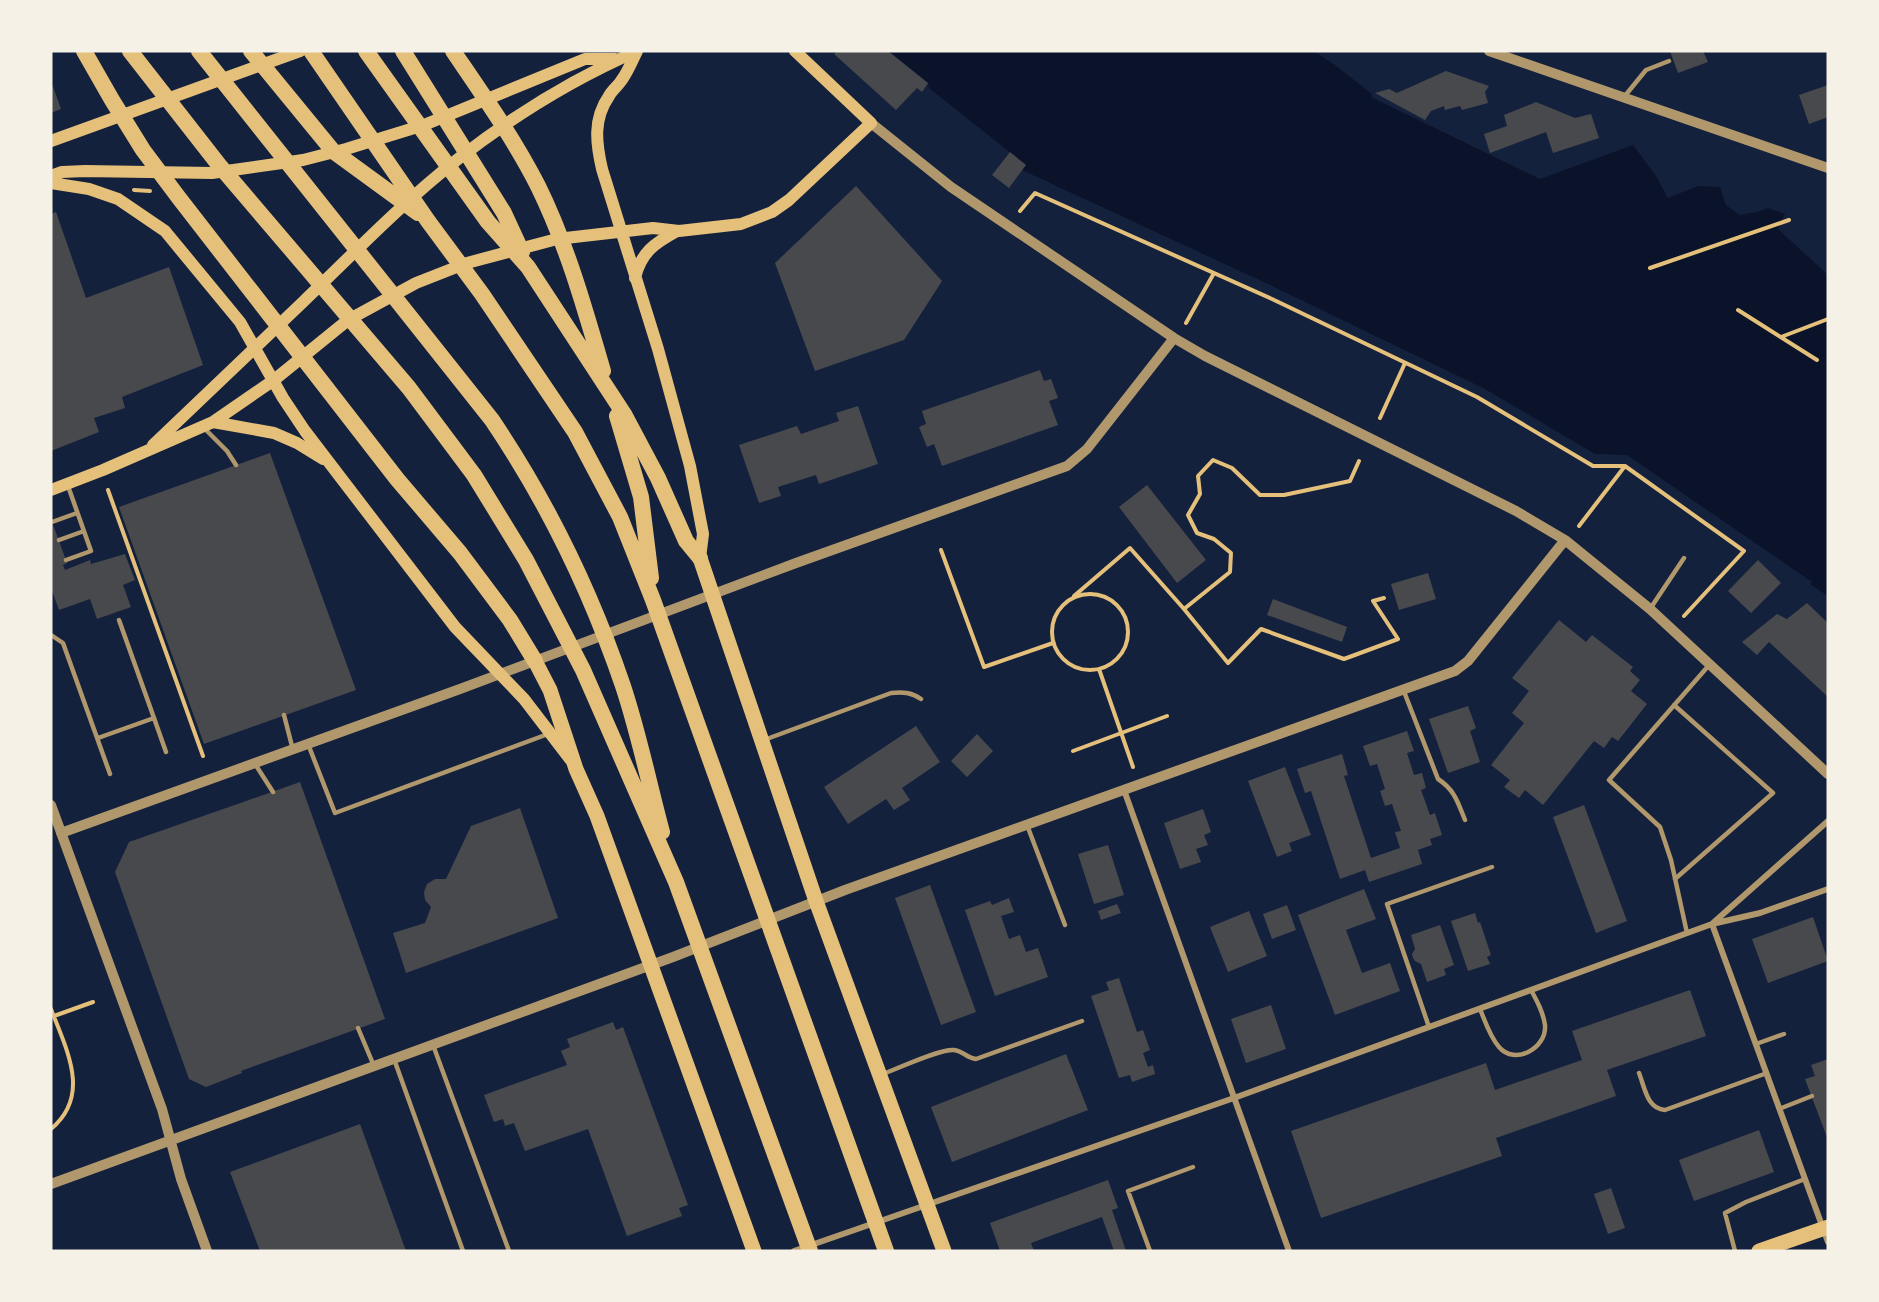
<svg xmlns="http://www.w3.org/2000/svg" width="1879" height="1302" viewBox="0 0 1879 1302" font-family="'Golos Text',sans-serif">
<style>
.water{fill:#0b132b}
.building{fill:#48494c}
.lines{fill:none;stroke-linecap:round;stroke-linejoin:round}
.path{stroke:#e5c07b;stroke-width:4}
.service{stroke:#b1986c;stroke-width:4.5}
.minor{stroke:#b1986c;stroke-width:6}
.tertiary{stroke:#b1986c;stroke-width:10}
.secondary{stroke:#e5c07b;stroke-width:12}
.primary{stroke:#e5c07b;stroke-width:15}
.motorway{stroke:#e5c07b;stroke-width:16}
</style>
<rect width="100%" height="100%" fill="#14213d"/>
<path class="water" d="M888,51H1314L1335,65L1372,94L1371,97L1540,179L1633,145L1656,176L1668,198L1698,186L1720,187L1726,205L1740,215L1756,212L1768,208L1785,214L1778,229L1828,275V596L1811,585L1812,582L1627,455L1595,454L1485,389L1268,284L1022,170L1026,165L929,88L928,83Z"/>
<path class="building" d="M837,51H888L928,83L922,92L917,88L896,110L834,54Z
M1670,51H1703L1708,62L1678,73Z
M1446,71L1489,86L1485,92L1488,103L1462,110L1460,106L1445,110L1444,106L1431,111L1425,120L1375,93L1389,89L1397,93Z
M51,81L61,109L51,113Z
M1828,85V117L1809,124L1799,95Z
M1536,102L1575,118L1591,114L1599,138L1553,153L1546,132L1490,153L1484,134L1507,126L1504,115Z
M1010,152L1026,165L1009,188L992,175Z
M856,186L942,281L904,340L815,371L775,263Z
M56,212L86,298L169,267L203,365L122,397L125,408L94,418L99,432L51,451V214Z
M1040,370L1044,381L1051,379L1058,398L1049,401L1058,425L942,466L934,444L927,447L919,427L926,424L922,411Z
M858,406L878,464L819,484L816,475L778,487L781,496L759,503L739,445L797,426L801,434L839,421L836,413Z
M270,453L356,690L204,744L119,507Z
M1147,485L1206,560L1177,583L1119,507Z
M51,519L67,563L63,565L65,570L90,560L91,564L125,554L135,580L123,585L131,607L97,619L90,599L59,610L51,588Z
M1758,560L1781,583L1751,613L1728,591Z
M1428,573L1436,599L1399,610L1391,584Z
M1273,599L1347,627L1342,642L1267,615Z
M1807,603L1828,623V697L1769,642L1757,655L1742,642L1777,614L1787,619Z
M1559,620L1586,642L1592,635L1633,667L1630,671L1640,680L1631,691L1647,704L1618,741L1612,737L1604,748L1594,741L1543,805L1525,790L1519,798L1504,787L1510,780L1491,765L1524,723L1512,713L1529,691L1512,678Z
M1468,706L1476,728L1470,731L1480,762L1448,773L1429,719Z
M916,726L940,762L902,788L910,800L894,810L886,799L848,824L824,787Z
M1407,731L1414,751L1407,753L1414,775L1422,773L1426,788L1421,790L1430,815L1435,813L1442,835L1430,839L1432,845L1418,850L1422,864L1369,882L1365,870L1340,879L1311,791L1305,793L1297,769L1342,754L1348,775L1344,776L1371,858L1400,848L1395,832L1401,831L1392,804L1385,806L1380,791L1385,789L1377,764L1370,766L1363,746Z
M977,734L993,751L967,777L951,761Z
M1285,767L1311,835L1289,843L1292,851L1277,857L1248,781Z
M300,782L385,1019L241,1071L242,1073L206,1087L189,1079L115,872L129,842Z
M1584,805L1627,921L1596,933L1553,817Z
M520,808L558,918L406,973L393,933L425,923L431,907L425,900L424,892L427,884L435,879H446L471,826Z
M1203,809L1211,832L1204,835L1208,845L1196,849L1201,862L1180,869L1164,823Z
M1108,845L1124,895L1094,904L1078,854Z
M930,885L976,1012L941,1025L895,898Z
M1364,889L1376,919L1346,930L1362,973L1390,963L1400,991L1335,1015L1298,915Z
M1009,898L1014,912L1001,916L1009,939L1020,935L1026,952L1038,948L1048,977L995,996L965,910L990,901L992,905Z
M1117,904L1121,913L1101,920L1098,911Z
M1287,905L1296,930L1272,939L1263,914Z
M1249,911L1267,956L1228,972L1210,927Z
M1475,913L1478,923L1480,922L1491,955L1487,957L1490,964L1468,971L1451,921Z
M1813,917L1828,961L1768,983L1752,939Z
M1440,925L1454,965L1444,969L1446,975L1427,982L1421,964L1415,961L1413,958L1412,954L1415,949L1411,935Z
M1119,978L1137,1032L1143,1030L1150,1050L1143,1053L1148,1067L1153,1065L1155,1074L1132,1082L1130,1075L1119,1078L1091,996L1109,990L1106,982Z
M1690,990L1706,1036L1607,1070L1616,1096L1496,1138L1502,1156L1321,1218L1291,1131L1486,1063L1495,1090L1582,1060L1572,1031Z
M1271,1005L1286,1049L1246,1063L1231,1019Z
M613,1022L616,1030L623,1027L688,1205L679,1208L682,1216L627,1236L588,1129L525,1151L514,1123L505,1126L503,1119L494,1122L484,1095L567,1065L561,1051L570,1047L567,1039Z
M1066,1054L1088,1110L952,1162L931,1107Z
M1828,1059V1140L1805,1079L1815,1076L1811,1065Z
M360,1124L406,1251H260L230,1172Z
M1759,1130L1774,1172L1694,1201L1679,1160Z
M1108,1180L1118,1208L1112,1210L1126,1251H1114L1102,1217L1031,1243L1034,1251H1000L990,1223Z
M1611,1188L1625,1228L1608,1234L1594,1194Z"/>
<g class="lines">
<path class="path" d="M134,190L150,191
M1020,211L1035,193L1272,299L1477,397L1593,466H1625L1744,551L1684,616
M1650,268L1789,220
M1738,310L1817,360
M1186,323L1214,273
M1781,337L1828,319
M1380,418L1405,363
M1359,461L1350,481L1284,495H1260L1232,468L1213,460L1198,476L1200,494L1188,515L1197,533L1214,539L1231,553L1230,572L1184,609L1228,663L1261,629L1344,659L1398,639L1373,601L1384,598
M108,490L203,756
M1579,526L1625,466
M941,550L984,667L1053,643
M1052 632a38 38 0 1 1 76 0a38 38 0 1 1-76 0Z
M1074,596L1130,548L1184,609
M1099,669L1133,767
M1073,751L1167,716
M51,1009C66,1049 92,1095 51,1129
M54,1016L93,1002"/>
<path class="service" d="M1624,97L1646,70L1669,61
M205,429L227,451L236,465
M52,522L77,513
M59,540L84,531
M66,560L91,551L68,486
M1650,609L1684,558
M119,620L154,718
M51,635L63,643L110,774
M1403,689L1438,779C1455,790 1458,803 1465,820
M1674,705L1773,793L1675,879
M284,715L293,750
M98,738L154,718L166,752
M764,740L891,693C903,692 911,692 921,699
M308,744L335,813L548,734
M255,764L273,792
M1027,825L1065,925
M1687,933L1671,860L1660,827L1609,780L1710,664
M1480,1009C1485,1021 1490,1037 1499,1047C1515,1066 1547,1048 1545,1025C1543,1012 1537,1001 1531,990
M1429,1027L1387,904L1492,867
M358,1028L374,1066
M1756,1044L1784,1034
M433,1045L509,1251
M394,1059L463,1251
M1639,1073C1645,1088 1647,1109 1665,1110L1767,1073
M883,1074C899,1068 939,1049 954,1050C963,1051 967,1058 976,1059L1082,1021
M1779,1109L1812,1096
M1150,1251L1128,1191L1193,1167
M1735,1251L1725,1213L1746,1202L1805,1179"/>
<path class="minor" d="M1124,790L1289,1251
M1713,923L1828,821
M1712,924L1828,1242
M794,1251L1234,1098L1712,924L1760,913L1828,889"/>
<path class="tertiary" d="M1489,51L1828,168
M871,123L951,187L1174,338L1205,356L1516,511L1565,540L1650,609L1828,774
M51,805L162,1109L181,1179L207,1251
M61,833L460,689L796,563L1067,466L1087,449L1174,338
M51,1184L673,957L845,890L1455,671L1468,661L1565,540"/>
<path class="secondary" d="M637,51C632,61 628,72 621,81C618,86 612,90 609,96C593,119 596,143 602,169L658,349L690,466L703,534L700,558
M51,141L300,51
M51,176L62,172L85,171L212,173L303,160L346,149L424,125L585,59H615
M51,183L89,189L118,199L165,231L240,322L283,398L305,431L455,627L524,699L570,759
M635,278C641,252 655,243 677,231
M213,422L274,433L297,443L323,459
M153,445C203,397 254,349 304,301C354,253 403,202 458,159C513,116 573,79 637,51
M51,490L103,470L213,422L274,380L348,320L416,283L467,263L557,239L653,228L679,231L741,224L772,212L789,200L871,123L795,51"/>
<path class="primary" d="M700,558L816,901L944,1251
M535,661L550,690L576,769L597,816L754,1251
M1759,1251L1828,1227"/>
<path class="motorway" d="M84,51L112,100L143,150L179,198L397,479L460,553L510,620L535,661
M130,51L219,165L409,388L474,475L526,560L583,670L676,882L810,1251
M199,51L492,420C548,503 591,592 623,686C639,734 649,784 662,832
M251,51L333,151L418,213
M311,51L428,221L482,294L575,432L620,517L653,600L886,1251
M366,51L488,222L528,267L624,414L658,478L686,541L700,558
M403,51L504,213L522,252
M453,51C483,95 514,139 538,186C567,245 585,309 603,371
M617,416L641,497L651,578"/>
</g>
<rect width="1879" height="1302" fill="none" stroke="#f6f1e7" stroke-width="105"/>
</svg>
